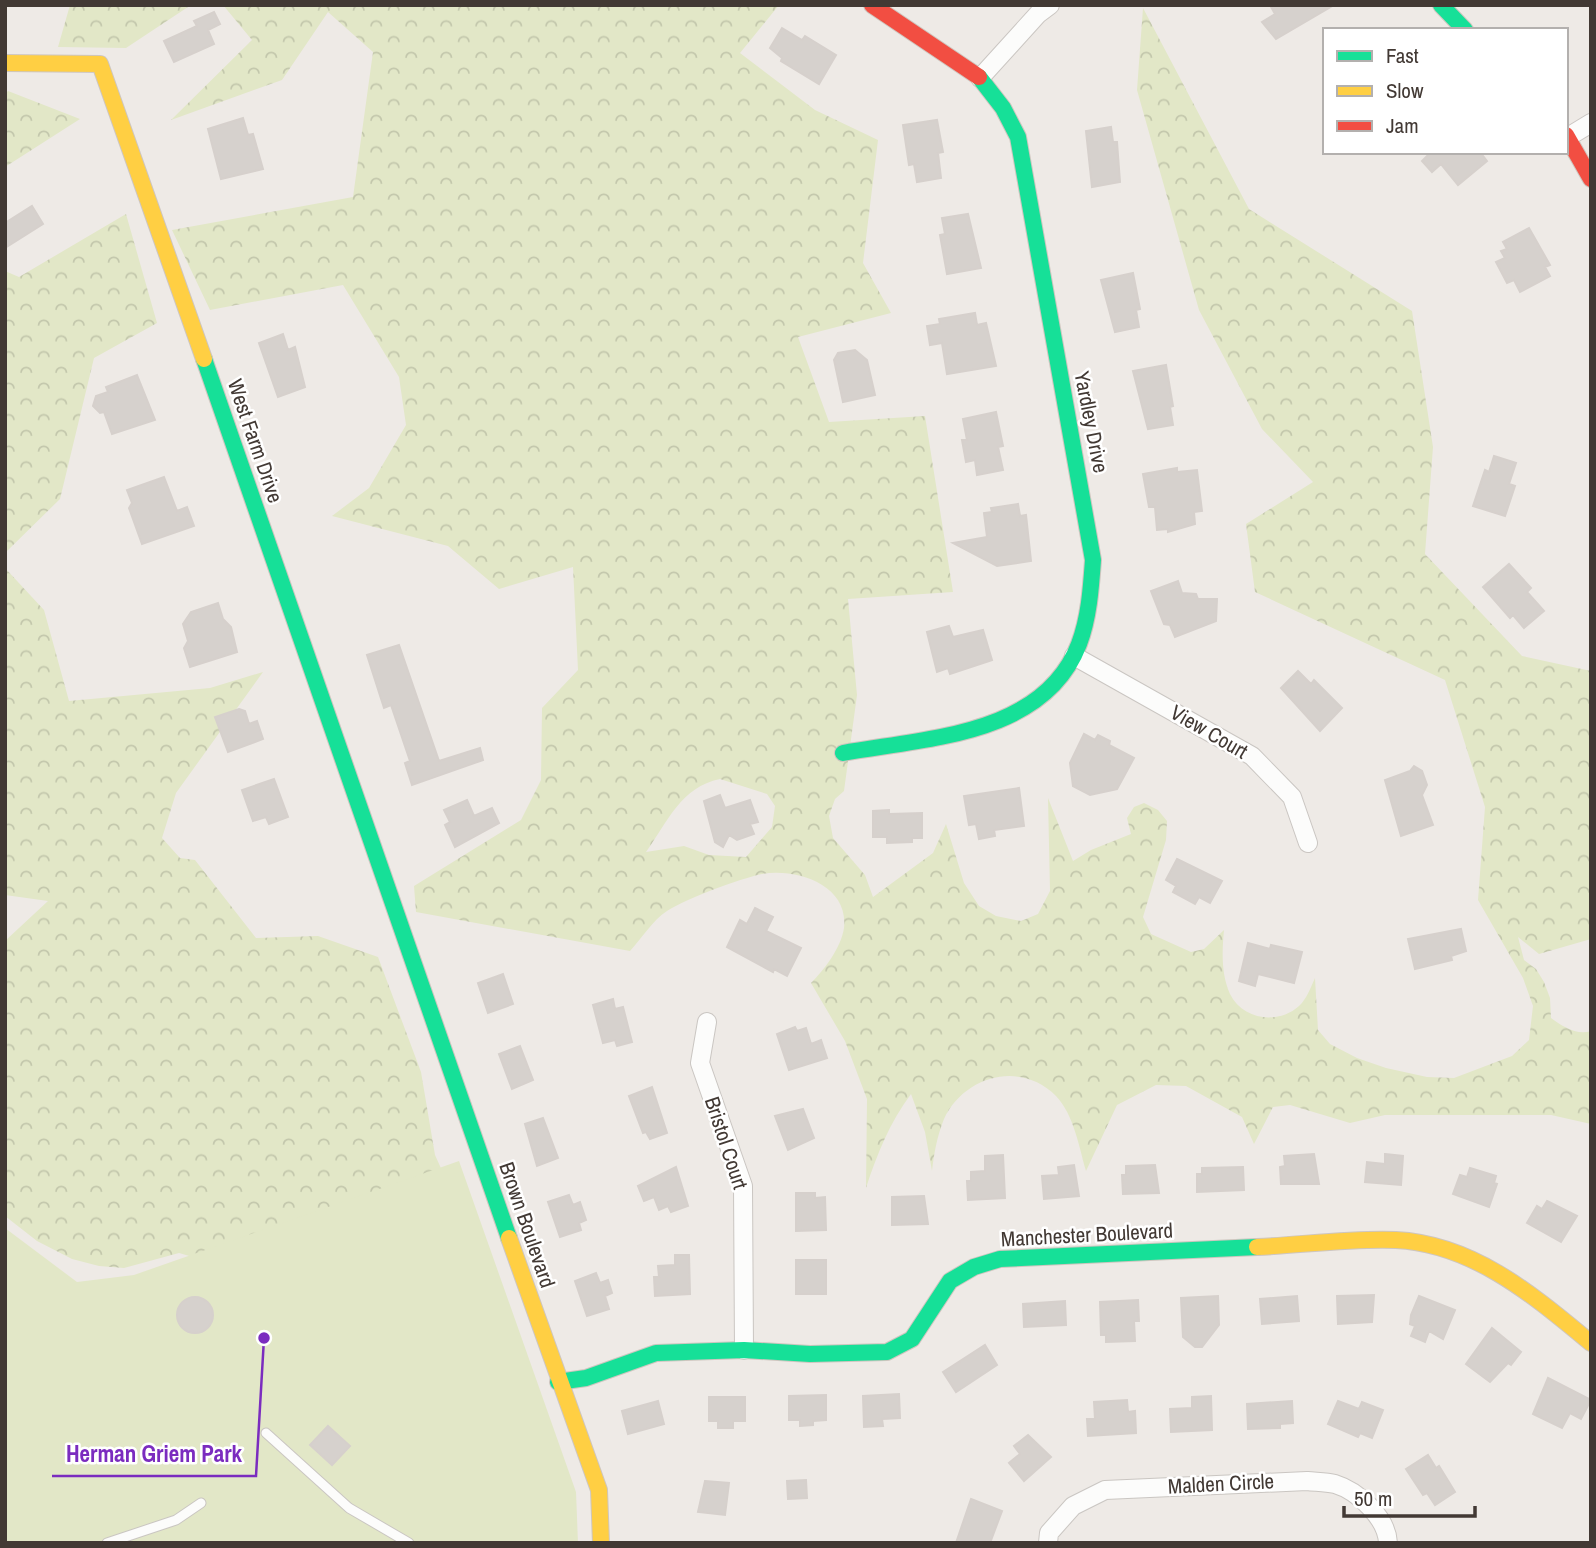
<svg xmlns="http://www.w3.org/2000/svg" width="1596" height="1548" viewBox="0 0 1596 1548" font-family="'Archivo Narrow',sans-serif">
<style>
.forest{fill:url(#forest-crowns);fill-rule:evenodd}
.green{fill:#e2e7c7}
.building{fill:#d6d1cd;stroke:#d6d0cc;stroke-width:2}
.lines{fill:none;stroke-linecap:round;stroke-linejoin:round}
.lane-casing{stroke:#cac6c2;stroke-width:11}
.street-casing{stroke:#cac6c2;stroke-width:20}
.fast-casing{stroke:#cec6bf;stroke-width:18}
.slow-casing{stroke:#cec6bf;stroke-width:18}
.jam-casing{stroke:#cec6bf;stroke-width:18}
.lane{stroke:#fcfcfb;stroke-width:9}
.street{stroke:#fcfcfb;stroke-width:18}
.fast{stroke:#16e098;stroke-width:16}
.slow{stroke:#ffcf43;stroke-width:16}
.jam{stroke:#f24e42;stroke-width:16}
.labels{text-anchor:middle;stroke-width:5;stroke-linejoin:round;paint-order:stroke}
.street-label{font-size:21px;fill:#423934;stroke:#fff}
.leader{fill:none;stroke:#7b2cbf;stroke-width:2.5}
.callout-dot{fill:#7b2cbf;stroke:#fff;stroke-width:2.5}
.callout-label{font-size:23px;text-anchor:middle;font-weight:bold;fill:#7b2cbf;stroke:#fff;stroke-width:5;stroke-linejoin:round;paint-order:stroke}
</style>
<defs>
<pattern id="forest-crowns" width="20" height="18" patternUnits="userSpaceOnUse" patternTransform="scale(1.75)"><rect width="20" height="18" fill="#e2e7c7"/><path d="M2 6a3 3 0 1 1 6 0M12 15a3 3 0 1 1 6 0" fill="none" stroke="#c3c7ac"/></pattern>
</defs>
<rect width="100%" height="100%" fill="#eeeae6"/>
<path class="forest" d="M70,5H191L126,48L58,47Z
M223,5H779L740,53L815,110L878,140L863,263L891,313L798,337L829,422L925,416L953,592L848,599L857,695L844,791L835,799L829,816L833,838L865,875L873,897L933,853L946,824L964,883L979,906L996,916L1021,921L1038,914L1050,891L1048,798L1073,861L1091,850L1131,834L1127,818L1134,807L1144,803L1158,810L1167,821L1166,840L1143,917L1151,934L1191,952L1204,949L1224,930C1222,951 1221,974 1230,994C1243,1020 1278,1025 1299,1006C1306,1000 1311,987 1315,978L1318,1030L1330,1044L1357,1058L1386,1068L1427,1077L1454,1078L1512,1056L1529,1040L1533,1006L1523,978L1478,900L1485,807L1445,680L1255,592L1246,524L1313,482L1262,429L1199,310L1137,90L1143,8L1249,209L1412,311L1433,447L1425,554L1522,656L1591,671V939L1539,954L1518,937L1524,960L1536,969L1544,982L1550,998L1551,1018C1562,1026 1577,1036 1591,1031V1124L1551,1115H1385L1350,1123L1290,1105L1273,1107L1254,1144L1242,1117L1186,1086L1156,1085L1117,1105L1086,1171C1079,1147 1074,1115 1056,1096C1021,1060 964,1076 944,1119C937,1136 934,1154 932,1171L925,1132L911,1094C890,1122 877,1154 866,1188L867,1099L845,1041L811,983C824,970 841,948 844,928C849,885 797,868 762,874C739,879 687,898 667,911C653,920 641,939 630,951L416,912L414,886L521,820L541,780L542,708L578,670L573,567L499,589L448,546L332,516L369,488L406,425L399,377L343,285L210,310L172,230L353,197L373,52L328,12L282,80L171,120L252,40ZM720,779L767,794L775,806L772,827L746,857L709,855L684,846L646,852C668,821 681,787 720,779Z
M8,91L80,119L5,167V94Z
M126,214L157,323L94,358L60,499L5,553V271L19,277Z
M5,568L44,610L69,701L210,688L263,672L176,793L162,838L180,858L195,860L256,938L318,936L378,957L421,1072L435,1155L467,1226L217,1264L179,1253L124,1268L99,1266L72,1259L37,1241L5,1216V941L48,901L5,895Z"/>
<path class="green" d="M459,1161L576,1492L578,1543H5V1228L77,1282L134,1275Z"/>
<path class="building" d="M1270,5H1334L1276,39L1262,22L1275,14Z
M214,12L220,24L208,30L214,44L174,62L164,41L197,26L194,21Z
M782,28L802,40L805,36L836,55L819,84L781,61L782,58L770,48Z
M243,118L248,135L253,134L263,169L221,179L208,129Z
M937,120L943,152L938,153L941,178L917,182L914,164L909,165L903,125Z
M1111,127L1113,142H1117L1120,182L1092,187L1086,131Z
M1431,152H1480L1487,161L1458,185L1441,164L1432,172L1422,161Z
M32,206L43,224L5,248V223Z
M968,214L981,268L947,274L940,235L945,234L942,218Z
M1529,228L1550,265L1545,267L1550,276L1520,292L1514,280L1507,283L1496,262L1505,258L1501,251L1507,249L1503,242Z
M1133,273L1140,309L1136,310L1139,327L1115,332L1101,280Z
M975,313L977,325L986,323L996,366L947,374L942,343L930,345L927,326L940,324L939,319Z
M283,334L288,350L295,347L305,387L278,397L259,343Z
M855,350L867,360L875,395L843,402L834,360L838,353Z
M1166,365L1173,406L1170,407L1173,425L1148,429L1133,371Z
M137,375L155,420L112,434L104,412L100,413L93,406L96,396L108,392L106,387Z
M996,412L1003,446L998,447L1003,470L977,475L975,460L966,462L962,440H967L963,419Z
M1494,456L1516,463L1509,484L1515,486L1505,516L1473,506L1485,470L1489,472Z
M1177,468V472L1197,470L1202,511L1194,512L1195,524L1168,532V529L1157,530L1155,507H1149L1143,474Z
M164,477L177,511L187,507L194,526L142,544L129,508L132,503L127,490Z
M1018,504L1020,516L1026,515L1031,561L997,566L953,543L987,537L984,513L992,512L991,508Z
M1509,564L1531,588L1527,592L1544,611L1524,628L1513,615L1510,618L1483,587Z
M1178,581L1182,593L1196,594L1198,599H1217L1216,621L1175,637L1170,625L1164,624L1151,591Z
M218,603L223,619L231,627L237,652L190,667L184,648L188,641L183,624L191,612Z
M949,626L953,637L983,630L992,660L950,674L948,668L937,672L927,632Z
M399,645L439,761L480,748L483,760L412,785L405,763L410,761L391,705L384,708L367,655Z
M1298,671L1311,684L1314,680L1342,708L1320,731L1281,688Z
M239,709L245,711L249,724L257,721L263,739L228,752L215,717Z
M1084,734L1095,740L1098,735L1110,741L1109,745L1134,758L1117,789L1090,795L1073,786L1070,763Z
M1414,766L1422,771L1427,785L1422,795L1433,825L1401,836L1385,780L1410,771Z
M274,779L288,817L269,824L266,817L253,821L242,790Z
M1019,788L1024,826L994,830L995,836L979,839L976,824L969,825L964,796Z
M720,795L725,808L750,800L758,822L750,824L754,834L737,840L729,835L723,847L715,842L704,801Z
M467,800L474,816L492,808L499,823L455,847L445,825L450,822L444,810Z
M889,810V814L922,813V838H912V842L887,843V837H873V811Z
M1177,859L1222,881L1210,903L1199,897L1195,904L1173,892L1176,886L1166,880Z
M755,908L773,917L766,931L801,948L787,976L774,969L773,972L727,947L740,920L747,924Z
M1461,929L1466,951L1451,956L1452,960L1415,969L1408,939Z
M1248,943L1270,949L1271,945L1302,952L1294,983L1258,974L1255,986L1239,981Z
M503,974L513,1004L488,1013L478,983Z
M613,999L615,1009L623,1007L632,1042L617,1046L615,1040L603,1043L593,1005Z
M795,1027L797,1031L806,1028L811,1044L821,1040L827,1058L789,1070L777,1034Z
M520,1046L533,1080L512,1089L499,1054Z
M652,1087L667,1133L650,1139L646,1132L643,1133L629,1096Z
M803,1109L814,1138L788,1150L775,1116Z
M543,1118L558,1158L537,1166L525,1124Z
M1314,1154L1319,1184H1281L1280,1167L1285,1166L1284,1156Z
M1385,1154L1403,1156L1401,1185L1365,1182L1367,1162L1385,1164Z
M1003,1155L1005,1198L968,1200L967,1181H971V1172L985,1171V1156Z
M1074,1165L1079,1196L1044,1199L1042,1176L1059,1175L1058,1167Z
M1155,1165L1159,1193L1123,1194L1122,1175H1126V1166Z
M676,1167L688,1206L671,1212L668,1206L659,1210L654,1197L644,1201L638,1186Z
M1243,1167L1244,1190L1197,1192V1174H1202V1168Z
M1470,1168L1496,1176L1494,1183L1497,1184L1489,1207L1453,1194L1460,1175L1467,1177Z
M796,1193H815V1198L825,1197L826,1230L796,1231Z
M569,1195L573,1205L580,1202L586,1220L579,1223L581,1230L560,1237L548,1202Z
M924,1196L928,1224L892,1225V1197Z
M1547,1201L1577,1216L1561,1242L1527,1223L1537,1206L1542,1209Z
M675,1255H689L690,1294L655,1296L654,1277H659L658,1266L675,1265Z
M796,1260H826V1294H796Z
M596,1273L600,1283L608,1280L612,1293L605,1296L609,1309L587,1316L575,1281Z
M1374,1295L1372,1322L1338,1324L1337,1296Z
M1218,1296L1219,1325L1202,1347H1195L1183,1337L1181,1298Z
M1297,1296L1299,1321L1262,1324L1260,1299Z
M1419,1296L1455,1310L1443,1339L1429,1331L1425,1342L1411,1336L1415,1326L1410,1324L1411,1315Z
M177 1315a18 18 0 1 1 36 0a18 18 0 1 1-36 0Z
M1138,1300L1139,1321H1134L1135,1341L1106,1342V1335H1101L1100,1302Z
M1065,1301L1066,1325L1024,1327L1023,1304Z
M1492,1328L1521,1352L1511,1365L1508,1363L1490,1382L1466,1364Z
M985,1345L997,1365L956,1392L943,1372Z
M1548,1378L1591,1400L1581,1419L1570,1413L1562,1428L1533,1414Z
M899,1394L900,1418L882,1419L883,1426L864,1427L863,1396Z
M826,1395V1420L813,1421V1425L800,1426V1420H789V1396Z
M1211,1396L1212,1430L1171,1432L1170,1409L1192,1408V1397Z
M709,1397H745V1421H733V1428H718V1421H709Z
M1127,1400L1128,1412L1135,1411L1136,1433L1088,1436L1087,1419H1095L1094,1402Z
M658,1401L664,1424L628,1434L622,1411Z
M1292,1401L1293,1423L1280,1424V1428L1248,1429L1247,1404Z
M1338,1401L1359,1409L1362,1402L1383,1410L1372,1438L1360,1433L1358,1437L1328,1424Z
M328,1426L350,1446L332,1465L310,1445Z
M1028,1435L1051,1457L1024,1481L1009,1463L1020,1454L1014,1446Z
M1428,1455L1436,1468L1439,1466L1455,1492L1435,1505L1427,1493L1423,1495L1406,1469Z
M806,1480L807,1498L788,1499L787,1481Z
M705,1481L729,1483L725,1515L698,1512Z
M971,1499L1002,1511L990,1543H956Z"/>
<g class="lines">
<g class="lane-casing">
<path id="lane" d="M266,1433L349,1508L409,1543
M107,1543L176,1520L201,1503"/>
</g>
<g class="street-casing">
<path id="street" d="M980,78L1038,14L1050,5
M1568,137L1591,123
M1074,656L1252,756L1292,797L1308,843
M707,1022L700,1063L743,1186L744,1350
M1048,1543L1049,1533L1073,1506L1105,1490L1307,1481C1316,1482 1326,1482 1335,1484C1358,1491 1387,1518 1388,1543"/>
</g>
<g class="fast-casing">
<path id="fast" d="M1441,5L1465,30
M204,359L509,1238
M843,753C925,738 1044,736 1079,644C1089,618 1091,588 1093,560L1018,137L1003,108L979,77
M558,1382L586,1378L656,1353L744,1350L810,1354L887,1352L912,1339L950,1281L974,1267L1000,1259L1257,1247"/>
</g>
<g class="slow-casing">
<path id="slow" d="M5,63L100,64L204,359
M509,1238L599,1490L601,1543
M1257,1247C1303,1245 1351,1238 1396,1240C1474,1244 1534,1296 1591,1343"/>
</g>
<g class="jam-casing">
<path id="jam" d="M872,5L979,77
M1566,135L1591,179"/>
</g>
<use href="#lane" class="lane"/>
<use href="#street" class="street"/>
<use href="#fast" class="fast"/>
<use href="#slow" class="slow"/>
<use href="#jam" class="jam"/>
</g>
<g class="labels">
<g class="street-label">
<text transform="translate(1091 422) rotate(79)" y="7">Yardley Drive</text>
<text transform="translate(255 441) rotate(71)" y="7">West Farm Drive</text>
<text transform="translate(1209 732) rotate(30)" y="7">View Court</text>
<text transform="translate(726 1143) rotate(72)" y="7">Bristol Court</text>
<text transform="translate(527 1225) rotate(71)" y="7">Brown Boulevard</text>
<text transform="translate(1087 1235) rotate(-3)" y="7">Manchester Boulevard</text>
<text transform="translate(1221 1484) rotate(-3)" y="7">Malden Circle</text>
</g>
</g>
<path class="leader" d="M264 1338L256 1476H52"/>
<circle class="callout-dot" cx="264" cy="1338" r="7"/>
<g class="callout-label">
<text x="154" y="1462">Herman Griem Park</text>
</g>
<rect width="1596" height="1548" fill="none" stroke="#423934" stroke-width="14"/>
<rect x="1323" y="28" width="245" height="126" fill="#ffffff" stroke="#b3b0ae" stroke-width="2"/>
<rect x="1337" y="51" width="35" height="10" fill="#16e098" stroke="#b3b0ae" stroke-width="2"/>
<text x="1386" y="63" font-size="21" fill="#423934">Fast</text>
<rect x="1337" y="86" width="35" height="10" fill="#ffcf43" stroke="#b3b0ae" stroke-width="2"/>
<text x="1386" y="98" font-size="21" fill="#423934">Slow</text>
<rect x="1337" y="121" width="35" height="10" fill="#f24e42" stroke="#b3b0ae" stroke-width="2"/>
<text x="1386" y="133" font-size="21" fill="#423934">Jam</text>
<path d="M1344 1506v10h131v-10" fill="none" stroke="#423934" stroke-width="3.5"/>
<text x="1354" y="1506" font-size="21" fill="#423934" stroke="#ffffff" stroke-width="5" paint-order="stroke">50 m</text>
</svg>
